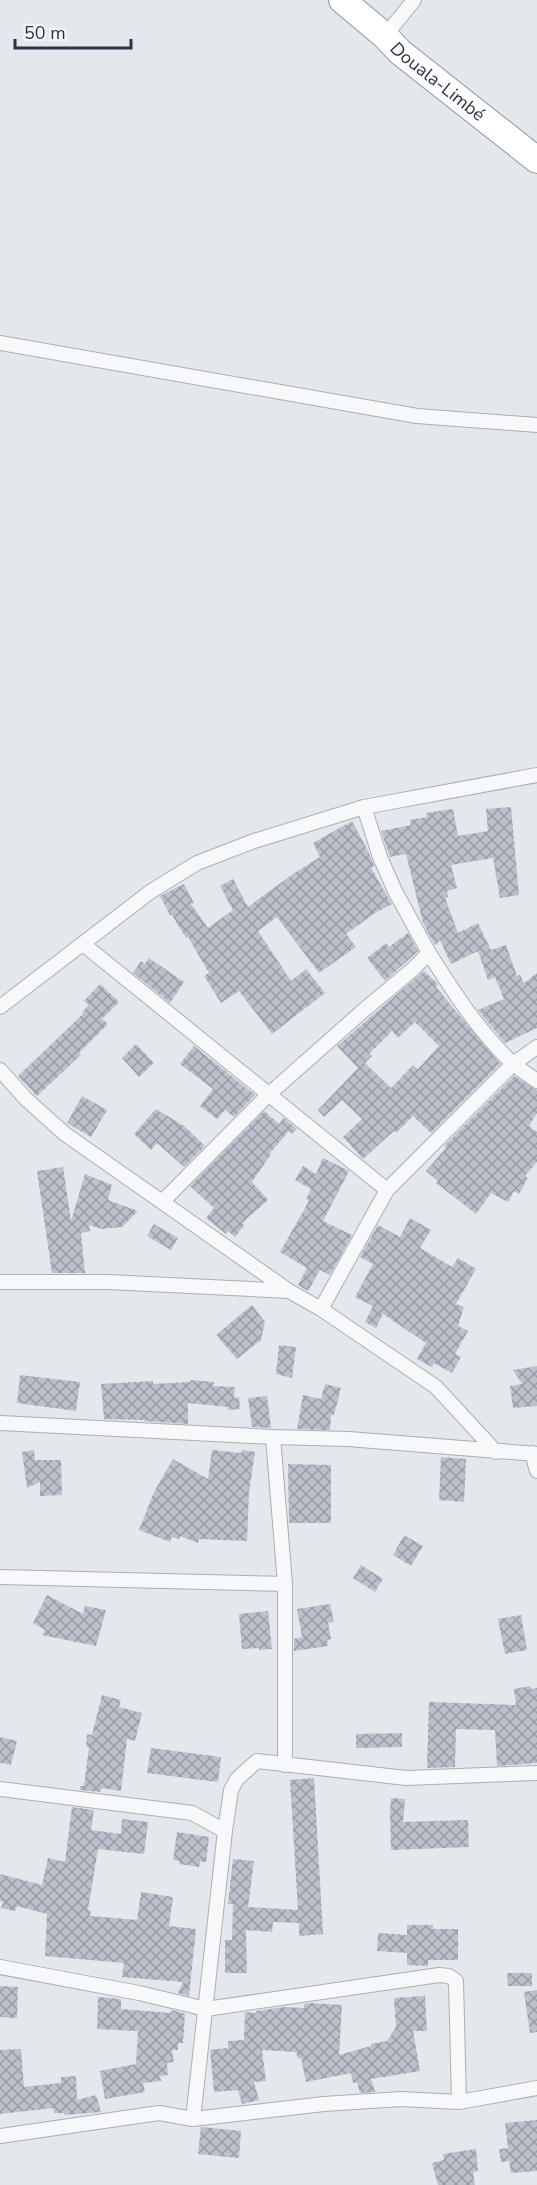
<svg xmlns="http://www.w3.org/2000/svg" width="537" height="2185" viewBox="0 0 537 2185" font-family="'Nunito Sans',sans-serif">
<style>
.building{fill:url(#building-cross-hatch);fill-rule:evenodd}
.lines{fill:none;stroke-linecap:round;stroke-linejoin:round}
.street-casing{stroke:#a9aeb7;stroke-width:16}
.highway-casing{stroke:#8b94a3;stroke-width:28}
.street{stroke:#f7f8fa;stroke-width:14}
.highway{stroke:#fff;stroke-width:26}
.labels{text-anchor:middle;stroke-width:5;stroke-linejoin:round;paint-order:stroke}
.street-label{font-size:18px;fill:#2b3445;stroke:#f4f6f9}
</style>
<defs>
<pattern id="building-cross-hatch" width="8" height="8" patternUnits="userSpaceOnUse" patternTransform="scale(1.5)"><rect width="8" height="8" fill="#bbc0ca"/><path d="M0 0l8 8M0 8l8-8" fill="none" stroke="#989da6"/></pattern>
</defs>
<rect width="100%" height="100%" fill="#e4e7ec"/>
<path class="building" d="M511,807L519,895L500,898L493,858L451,865L457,888L447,891L448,897L445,898L458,933L478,923L491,950L506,945L517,976L520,975L524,983L537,973V1028L505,1043L478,1010L504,999L495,977L488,980L478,951L451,964L440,940L435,945L423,923L406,854L390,857L381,831L411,825L410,820L427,817L426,813L453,809L458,836L488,831L486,809Z
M352,821L369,853L374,866L371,868L392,904L375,913L346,934L356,947L319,973L277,917L258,931L291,981L306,969L325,993L272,1034L239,991L221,1003L204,976L209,973L188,937L186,938L172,915H170L160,896L184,884L194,903L191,904L208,928L233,910L220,886L233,879L248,907L293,874L320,857L313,843Z
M408,933L418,951L385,981L367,958L386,943L389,947Z
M149,958L184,982L170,1003L133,973L141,961L145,964Z
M424,971L438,984L436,987L500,1064L431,1133L413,1116L396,1133L394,1131L363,1159L343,1137L362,1119L342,1100L324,1117L318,1110L358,1068L337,1046ZM415,1022L439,1046L418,1069L413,1065L391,1088L365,1063L372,1056L369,1054L392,1031L398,1038Z
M100,984L119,1002L102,1019L108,1024L79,1053L81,1055L37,1096L18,1076L84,1013L82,1012L89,1005L84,1001Z
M136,1044L154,1063L139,1077L122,1058Z
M194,1046L255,1095L234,1117L225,1110L217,1119L200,1106L213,1089L180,1064Z
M514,1076L537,1090V1113L529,1126L537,1132V1162L525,1176L528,1178L519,1194L514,1191L508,1202L491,1193L476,1214L436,1183L438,1181L426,1171L446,1148L444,1146Z
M82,1096L107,1110L91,1137L67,1123Z
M156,1109L184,1126L205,1146L184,1167L157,1143L151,1150L134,1134Z
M264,1111L279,1124L284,1118L297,1129L292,1134L289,1131L270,1153L271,1154L252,1182L268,1200L242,1223L244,1225L235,1237L228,1231L226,1234L206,1218L214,1208L190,1186Z
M323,1158L349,1171L323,1221L352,1235L330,1275L320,1270L308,1291L298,1285L307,1268L280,1252L309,1201L306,1199L311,1189L295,1180L303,1166L316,1174Z
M63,1167L71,1221L85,1174L112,1185L108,1200L138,1211L122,1227L102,1229L89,1225L90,1231L81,1233L85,1273H52L37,1171Z
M410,1218L431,1230L420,1248L452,1267L458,1258L476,1269L456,1304L464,1307L458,1326L468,1331L455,1354L461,1357L452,1373L434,1363L432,1367L417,1359L426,1343L383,1314L376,1328L365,1322L373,1306L355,1297L373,1264L360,1257L378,1225L400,1237Z
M154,1224L178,1238L171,1250L147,1236Z
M252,1305L265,1322L261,1340L237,1359L216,1335Z
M279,1345L296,1347L292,1378L276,1374Z
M537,1366V1406L513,1408L510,1386L522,1384L513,1370Z
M20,1375L80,1382L76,1411L17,1403Z
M191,1380L214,1382L213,1386L235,1387L234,1398L239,1397L240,1409L228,1410V1407L188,1403V1424L144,1421V1420L104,1419L101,1384L153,1381V1384L190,1382Z
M325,1384L341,1388L334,1415H331L330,1430L297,1429L303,1395L321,1399Z
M267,1396L271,1428L252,1427L248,1398Z
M34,1450L35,1460H61L62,1495L40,1496V1482L27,1488L22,1452Z
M212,1450L241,1453L242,1450L255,1452L249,1492L247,1541L199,1539L198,1543L180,1536L179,1539L172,1537L170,1542L139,1530L154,1492L173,1459L208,1479Z
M441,1457L466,1459L464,1502L439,1500Z
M288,1464L331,1465V1523H289Z
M404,1535L423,1546L411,1566L393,1555Z
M361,1565L383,1579L375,1592L353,1578Z
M47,1595L83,1614L85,1606L106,1610L96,1646L42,1635L45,1630L33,1623Z
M330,1604L334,1622L328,1623L331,1639L327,1640L328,1646L294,1651V1639L302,1637L297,1609Z
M268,1611L272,1649L259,1650V1648L242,1649L239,1614Z
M521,1615L527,1650L505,1654L498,1619Z
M530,1686L531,1689L537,1688V1763L497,1766L495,1730L456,1729L455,1767L427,1768L429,1702L516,1705L514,1689Z
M102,1695L121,1700L119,1707L142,1713L135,1741L127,1739L121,1791L102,1788L100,1792L80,1790V1786H84L89,1747L86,1746L87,1734L92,1735Z
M402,1733V1747L356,1748V1734Z
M0,1737L17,1741L11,1765L0,1763Z
M151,1748L221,1757L218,1782L147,1773Z
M314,1778L323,1934L299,1936V1923L273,1922L272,1932L246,1930L247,1973H225V1940H232L233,1904H228L233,1859L254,1861L248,1907L298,1910L290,1780Z
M391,1798L405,1799L403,1822L468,1820L469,1847L391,1850L390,1813Z
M72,1807L94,1810L91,1830L121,1834L122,1819L148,1822L144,1854L98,1849L88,1910L91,1911L90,1916L137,1920L141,1892L173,1897L169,1926L196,1929L189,1996L178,1993L183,1982L122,1977L124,1963L45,1956L47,1914L17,1906L15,1911L1,1908L3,1902L0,1901V1874L42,1885L48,1858L65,1862Z
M177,1832L209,1837L206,1862L200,1861L199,1867L179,1864L180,1861L173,1860Z
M407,1925H433V1929H458V1960H428V1966L407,1965V1953L377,1951L378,1933L407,1935Z
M507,1973H532V1986H508Z
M0,1986L18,1987L17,2018L0,2017Z
M537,1990V2032L530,2033L524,1992Z
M425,1996L427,2031H413L420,2071L371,2079L375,2092L360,2093L357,2082L353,2083L351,2073L306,2082L301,2058L298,2059L296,2052L262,2050L266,2081L254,2082L259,2100L242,2104L238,2090L214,2092L210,2050L228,2048V2041L244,2040L245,2012L256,2013V2011L284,2007L304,2008V2004L311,2003L342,2005L339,2055L371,2046V2044L387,2041L396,2027L394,1998Z
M98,1997L121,1999V2009L171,2013L172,2010L190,2015L185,2014L183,2043H178V2050H172L174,2062L167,2063L168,2075L160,2076L161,2081L143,2083L145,2092L105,2099L100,2071L136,2064L138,2031L97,2029Z
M21,2049L24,2087L61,2083V2077L76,2076L77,2100L96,2095L101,2112L64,2115V2113H54L53,2108L0,2114V2050Z
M537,2120V2171L511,2173L509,2161L501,2162L499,2149L508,2148L505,2123Z
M201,2127L241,2131L239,2158L198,2154Z
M476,2149L478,2171L473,2172L475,2185H438L432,2163L444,2160L443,2154Z"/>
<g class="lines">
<g class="street-casing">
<path id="street" d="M385,36L414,0
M0,343L417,416L537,425
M364,807L380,857L395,891L429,953
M83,944L387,1190
M0,1007L150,892L197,863L254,841L364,807L537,775
M537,1047L513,1064L537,1081
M0,1070L26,1099L65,1134L289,1291L321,1309L436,1387L496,1452
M162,1202L268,1095L364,1010L412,970L429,953C454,993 479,1031 513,1064L387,1190L321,1309
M0,1282H108L289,1291
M0,1423L273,1437L348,1439L537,1454
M273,1437L285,1584V1765
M532,1453L537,1471
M0,1577L285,1584
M537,1773L406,1778L257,1761L237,1779L231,1790L225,1831L193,2119L324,2104L401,2099L459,2102L537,2088
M0,1789L192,1813L225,1831
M0,1967L139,1993L206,2009L439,1975L449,1976L456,1981L459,2102
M0,2136L159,2113L193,2119"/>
</g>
<g class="highway-casing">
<g id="highway">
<path id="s1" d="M342,0L385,36L400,52L537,160"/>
</g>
</g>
<use href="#street" class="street"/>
<use href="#highway" class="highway"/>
</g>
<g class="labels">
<g class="street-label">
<text dy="6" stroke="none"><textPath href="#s1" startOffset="126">Douala-Limbé</textPath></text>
</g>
</g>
<path d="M15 39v9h116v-9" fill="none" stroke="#2b3445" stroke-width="3"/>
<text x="24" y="39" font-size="18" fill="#2b3445" stroke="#f4f6f9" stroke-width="4.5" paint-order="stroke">50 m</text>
</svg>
